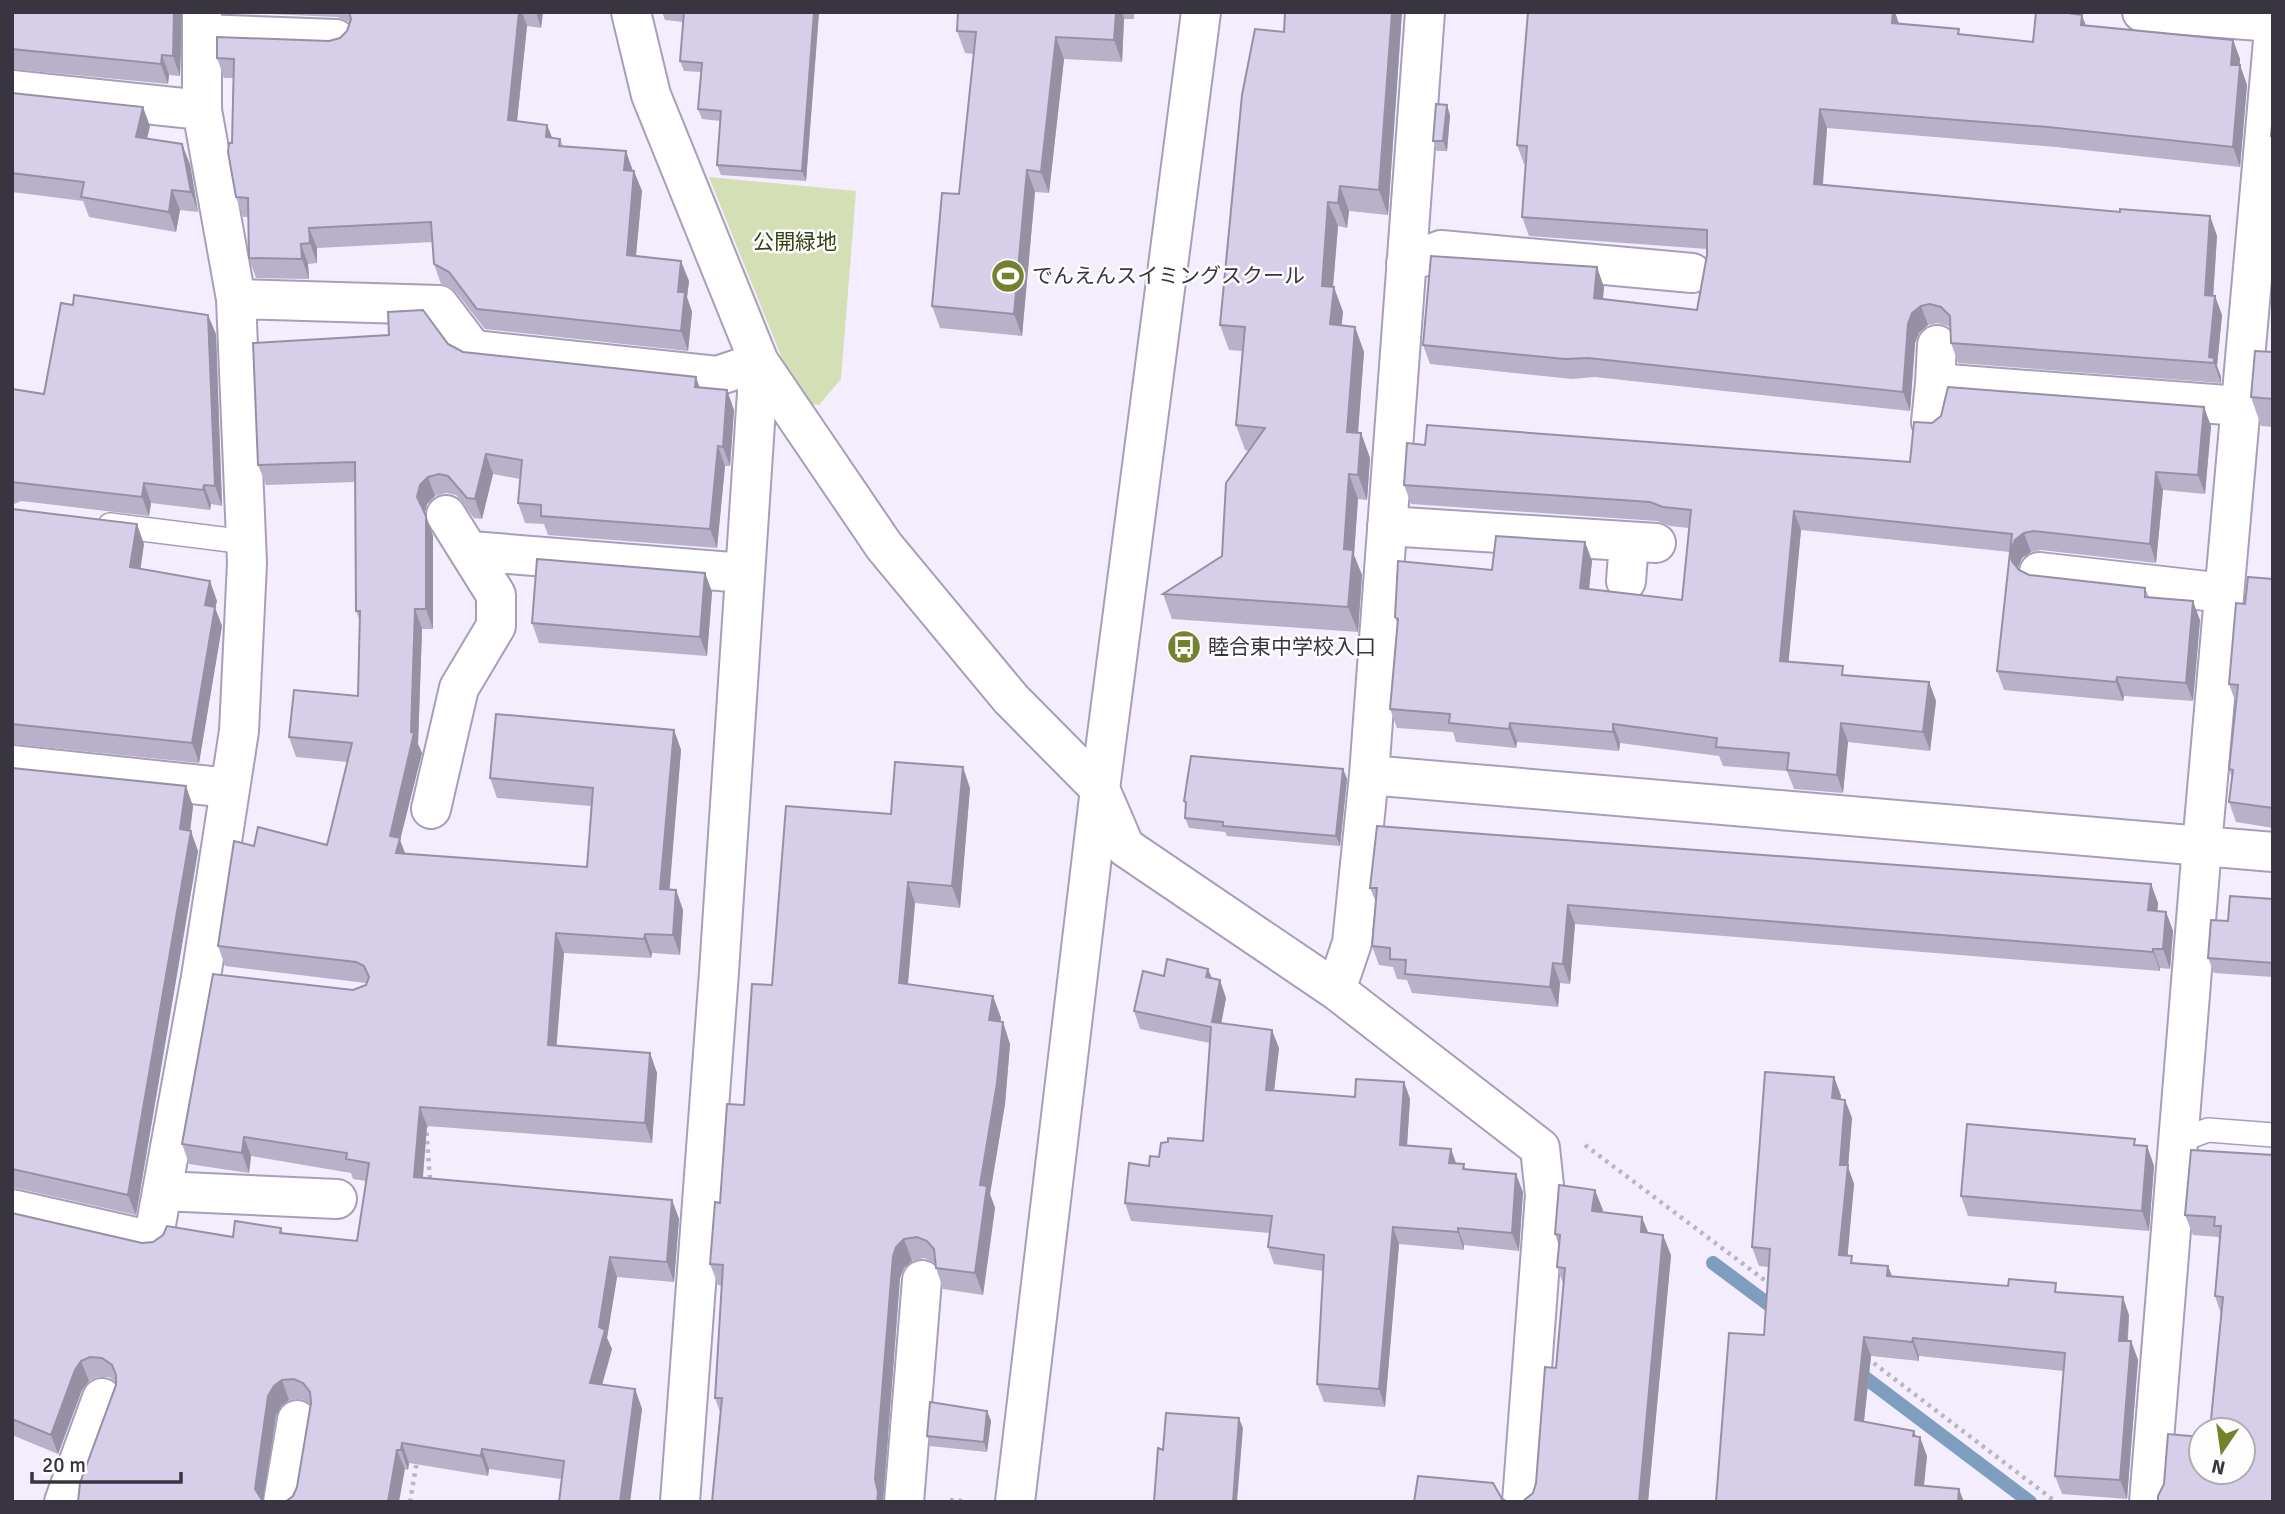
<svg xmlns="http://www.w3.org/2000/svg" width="2285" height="1514" viewBox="0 0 2285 1514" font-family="Signika,'Noto Sans JP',sans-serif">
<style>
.green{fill:#d4dfb5}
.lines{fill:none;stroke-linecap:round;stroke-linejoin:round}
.stream{stroke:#7f9ebf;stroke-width:14}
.lane-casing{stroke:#a89eb9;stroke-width:26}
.street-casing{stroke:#a89eb9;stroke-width:42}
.secondary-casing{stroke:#a89eb9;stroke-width:42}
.path{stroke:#bab5c4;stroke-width:4.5;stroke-dasharray:3.5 5;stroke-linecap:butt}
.lane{stroke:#fff;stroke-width:23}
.street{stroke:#fff;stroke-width:38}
.secondary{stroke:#fff;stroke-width:38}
.wall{fill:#b9b1c9}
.shaded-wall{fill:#9690a4}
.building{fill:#d7ceea;stroke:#9690a4;stroke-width:2}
.labels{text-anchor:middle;stroke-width:5;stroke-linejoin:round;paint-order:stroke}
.park-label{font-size:21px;fill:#37410f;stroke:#fdfdfd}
.poi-label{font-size:21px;fill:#393540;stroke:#fdfdfd;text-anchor:start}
</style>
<rect width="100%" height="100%" fill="#f3edfe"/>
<path class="green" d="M709,177L856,191L841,379L819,405L810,404L793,386Z"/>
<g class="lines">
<path class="stream" d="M1713,1263L1780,1313
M1855,1370L2030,1502"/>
<g class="lane-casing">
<path id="lane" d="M110,525L246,542
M2178,1141L2208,1130L2273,1135"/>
</g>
<g class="street-casing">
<path id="street" d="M631,12L651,95L759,362L884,546L1011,699L1100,789L1125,847L1336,990L1540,1148L1545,1195L1522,1502
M2142,12L2273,22
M202,34L336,39
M12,90L202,110
M1406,263L1441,250L1692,273
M236,299L439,305L473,350L717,376L759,362L719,972L680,1502
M1935,383L1937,345
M1931,422L1935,383L2240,406
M1387,526L1656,543
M471,551L744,573
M2039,572L2224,593
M1626,581L1629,542
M12,765L230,788
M1369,775L2273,852
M431,809L459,688L496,626V595L446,515
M1336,990L1352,943L1369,775L1425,12
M162,1191L337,1199
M12,1209L153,1241L201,977L239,731L247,563L236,299L202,110V12
M64,1502L102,1398
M283,1502L297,1420
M904,1502L922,1280
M2149,1502L2202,846L2273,41"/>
</g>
<g class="secondary-casing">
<path id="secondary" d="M1015,1502L1100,789L1201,12"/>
</g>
<path class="path" d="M426,1124L430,1181
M1585,1145L1771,1285
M1867,1358L2056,1502
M950,1500L963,1501
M410,1502L417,1461"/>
<use href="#lane" class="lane"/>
<use href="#street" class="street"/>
<use href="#secondary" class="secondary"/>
</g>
<path class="wall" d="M12,12H182L180,76L169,75L168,84L12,69Z
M224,12H543L541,28L527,26L517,121L547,125L552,138L560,139L563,146L633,171L642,191L636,256L689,281L687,297L692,312L688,351L485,329L456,292L441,284L434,264L433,242L317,248V263L308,264L309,279L256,278L249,258L248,217H243L236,197L232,143L233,78H224L217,58L329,41L340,38L347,31L350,22L337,17Z
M662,12H819L806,181L721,175L717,165L721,121L702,119L698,109L701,72L684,71L680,61L683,22L665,20Z
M958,12H1134V19H1124L1122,62L1064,59L1049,193L1035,192L1022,336L940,328L932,306L959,194L974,54L965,53L957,31Z
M1402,12L1388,215L1349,211L1347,228L1338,226L1333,287L1343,312L1341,326L1355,327L1364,352L1358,433H1361L1370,458L1367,500L1358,499L1354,555L1362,575L1358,632L1172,619L1163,594L1222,556L1249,451L1245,450L1236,425L1242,351L1229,350L1220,325L1284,32Z
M1895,12L1899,24L1960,35L2033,42L2086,26L2233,40L2240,59V65L2247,85L2240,167L2056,147L1827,128L1823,185L2120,212L2210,216L2217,236L2213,296H2215L2222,315L2217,366L2221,377V383L1958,363L1951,343L1950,328L1948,326L1937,323L1928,325L1919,333L1915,343L1910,411L1595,377L1572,379L1430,364L1423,345L1604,287L1603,299L1697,310L1707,255V249L1529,236L1522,217L1526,164H1524L1517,145Z
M12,93L150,126L147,138L190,164L198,212L180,210L176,232L89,217L83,201L12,192Z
M1450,115L1447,151H1437L1433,141Z
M216,334L222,506L211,504L210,510L151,503L149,516L21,501L12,505V389L44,394Z
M448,344L463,352L700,387L734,410L730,466H725L717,548L548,535L544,524L525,523L518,503L520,479L493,474L482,519L474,518L456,495L446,493L435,496L427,504L425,514L433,536V629H422L418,744L422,753L400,840L405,854L587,867L591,806L497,798L490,778L674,730L681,750L669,890H676L683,910L680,955L652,953L651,958L564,953L556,1046L650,1053L657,1073L652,1143L427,1126L423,1178L672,1200L679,1219L674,1282L617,1277L607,1338L612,1349L602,1385L635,1389L642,1409L630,1502H559L561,1479L489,1469L488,1476L409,1463L408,1470L405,1469L293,1496L297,1487L311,1404L301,1399L289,1400L281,1406L276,1416L264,1500L78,1502L116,1382L109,1377H98L89,1381L82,1390L58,1454L12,1435V1213L142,1243L233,1237L281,1228L283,1233L357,1241L366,1181L353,1179L351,1173L251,1156L249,1173L189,1164L182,1144L353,990L366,985V983L225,966L218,946L254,846L327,845L348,762L296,757L289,737L358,696L360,621L356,611L355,482L266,485L258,465Z
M2273,352V427L2261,426L2251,397Z
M1932,423L2211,426L2205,494L2163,490L2156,563L2041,550L2031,552L2022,558L2018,569L2029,575L2145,588L2149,597L2200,620L2193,701L2124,696L2123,701L2004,690L1997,671L2010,552L1801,530L1788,661L1847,675L1929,682L1936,701L1930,751L1848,742L1843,793L1794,789L1787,771L1723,766L1719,756L1620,743L1619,751L1517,742L1516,748L1456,742L1453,732L1397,728L1390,709L1397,623L1395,617L1492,570L1585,542L1592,561L1589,589L1682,600L1689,528L1670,526L1657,521L1411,504L1404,485L1425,445L1910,462Z
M12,509L144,544L140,569L217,601L215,608L222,626L199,763L12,744Z
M705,573L712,592L707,656L539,643L532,623Z
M2273,579V828L2236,822L2229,802L2232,777L2229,769L2236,704L2229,684L2245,604Z
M12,768L193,806L190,831L198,851L136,1215L16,1188H12Z
M1343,769L1347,779L1340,846L1227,836L1225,832L1189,828L1185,818L1186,808L1184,801Z
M970,788L960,908L915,903L908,984L993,996L1001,1018L1000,1022L1010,1044L1005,1104L990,1194L995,1208L983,1295L943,1289L936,1268L935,1263L924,1258L912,1261L904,1268L900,1278L883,1502H712L720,1412L715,1398L722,1286L718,1285L710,1264L720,1203L772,985L891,814Z
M2151,884L2158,903L2157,911L2166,912L2173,931L2170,969L2160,968V971L1575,924L1570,984L1560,983L1558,1007L1412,993L1407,980L1397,979L1393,967L1379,965L1372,946L1376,902L1370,888Z
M2273,899V977L2214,973L2208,958L2228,921Z
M1208,969L1212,978L1226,998L1221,1024L1279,1048L1274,1091L1355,1097L1404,1082L1410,1099L1407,1145L1451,1149L1456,1163L1464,1164L1465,1169L1523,1192L1519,1251L1464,1245V1250L1399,1244L1385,1407L1324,1402L1317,1384L1323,1271L1274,1264L1268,1247L1270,1233L1131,1221L1125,1203L1149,1166L1159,1157L1203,1141L1210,1043L1140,1029L1134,1011L1164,976Z
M1834,1077L1841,1096V1099L1845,1100L1852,1118L1848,1167L1854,1184L1847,1256L1854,1263L1888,1266L1892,1276L2059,1292L2129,1315L2128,1341H2131L2138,1360L2127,1499L2062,1494L2055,1476L2064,1371L1919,1356V1361L1871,1356L1864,1421L1916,1436L1927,1456L1924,1486L1716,1502L1764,1335L1769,1267L1759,1266L1752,1247Z
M2147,1146L2154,1166L2149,1231L1968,1216L1961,1196Z
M2273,1155L2243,1472L2221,1314L2215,1296L2220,1241L2218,1237L2193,1235L2185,1215Z
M1603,1210L1602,1212L1648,1233L1671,1255L1648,1502H1522L1533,1493L1536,1483L1556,1368L1564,1286L1557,1267L1559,1246L1555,1234Z
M987,1411L991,1421L987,1452L930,1446L927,1436Z"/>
<path class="shaded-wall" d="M174,12H182L180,76L173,56Z
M519,12H522L527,26L515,140L508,120Z
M536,12H543L541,28Z
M814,12H819L806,181L802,171Z
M1116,12H1122L1124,19L1122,62L1114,40Z
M1392,12H1402L1388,215L1379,190Z
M1893,12H1895L1900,27L1892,23Z
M2082,15L2089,34L2081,25Z
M1056,37L1064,59L1049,193L1041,172Z
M2233,40L2240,59L2238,84L2231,65Z
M162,55L169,75L168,84L161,64Z
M2240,65L2247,85L2240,167L2233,147Z
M1447,105L1450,115L1447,151L1443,141Z
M143,107L150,126L143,156L136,137Z
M1820,109L1827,128L1821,203L1814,184Z
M547,125L555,145L546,137Z
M182,144L190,164L198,212L191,192Z
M626,151L633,171L624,170Z
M1027,170L1035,192L1022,336L1014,314Z
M634,171L642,191L634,275L627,255Z
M1340,186L1349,211L1347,228L1338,203Z
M172,190L180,210L176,232L169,212Z
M1328,202L1338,226L1331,310L1334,287L1343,312L1339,349L1330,324L1322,286Z
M2210,216L2217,236L2212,314L2205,295Z
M309,228L317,248V263L310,243Z
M301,244L308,264L309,279L302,259Z
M681,261L689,281L687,297L692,312L688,351L681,331L678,292Z
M1597,267L1604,287L1601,317L1594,298Z
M2215,296L2222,315L2217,366L2221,377V383L2214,363L2209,357Z
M1921,306L1928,325L1919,333L1915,343L1910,411L1903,392L1908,324L1912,313Z
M208,315L216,334L222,506L215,486Z
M1355,327L1364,352L1356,457L1347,432Z
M696,377L703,397L695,387Z
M727,390L734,410L730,466L723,447Z
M2204,407L2211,426L2205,494L2198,475Z
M1361,433L1370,458L1367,500L1358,475Z
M718,446L725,466L717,548L710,529Z
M486,454L493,474L482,519L475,499Z
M2156,472L2163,490L2156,563L2150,544Z
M1349,474L1358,499L1354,555L1362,575L1358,632L1348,607L1344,549Z
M428,477L435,496L427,504L424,516L417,497L420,485Z
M144,483L151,503L149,516L142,497Z
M204,485L211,504L210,510L203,490Z
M1794,511L1801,530L1787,679L1780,661Z
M426,516L433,536V629L426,609Z
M137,524L144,544L138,586L130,567Z
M2024,533L2031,552L2022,558L2017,570L2012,561L2010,551L2015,540Z
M1585,542L1592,561L1587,607L1580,588Z
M705,573L712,592L707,656L700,637Z
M210,581L217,601L215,608L222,626L199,763L192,743L205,605Z
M2193,601L2200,620L2193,701L2186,683Z
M415,609L422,629L418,744L422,753L400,840L407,858L403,873L390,836L411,732Z
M2117,677L2124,696L2123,701L2116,682Z
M1929,682L1936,701L1930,751L1923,732Z
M1510,723L1517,742L1516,748L1509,729Z
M1841,723L1848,742L1843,793L1837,775Z
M1613,724L1620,743L1619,751L1613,732Z
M674,730L681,750L668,909L660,889Z
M963,767L970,788L960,908L952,886Z
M1343,769L1347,779L1340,846L1336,836Z
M186,786L193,806L188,849L180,829Z
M191,831L198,851L136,1215L128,1195Z
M908,882L915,903L906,1004L899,983Z
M2151,884L2158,903L2156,930L2148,910Z
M676,890L683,910L680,955L673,935Z
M1568,905L1575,924L1570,984L1563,964Z
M2166,912L2173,931L2170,969L2163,949Z
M556,933L564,953L555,1065L548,1045Z
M645,934L652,953L651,958L644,939Z
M2153,949L2160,968V971L2153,952Z
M1553,963L1560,983L1558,1007L1550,987Z
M1208,969L1215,987L1206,977Z
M1220,980L1226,998L1218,1040L1212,1022Z
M993,996L1001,1018L997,1041L989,1020Z
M1003,1022L1010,1044L1005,1104L990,1194L995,1208L983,1295L975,1273L980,1185Z
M1272,1030L1279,1048L1272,1108L1266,1090Z
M650,1053L657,1073L652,1143L645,1123Z
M1834,1077L1841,1096L1839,1117L1832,1098Z
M1404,1082L1410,1099L1406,1162L1400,1145Z
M1845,1100L1852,1118L1848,1167L1854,1184L1846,1274L1839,1255L1840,1165Z
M420,1107L427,1126L421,1197L414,1177Z
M244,1137L251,1156L249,1173L242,1153Z
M2147,1146L2154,1166L2149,1231L2142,1211Z
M1451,1149L1457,1166L1449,1163Z
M1516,1174L1523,1192L1519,1251L1512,1233Z
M1595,1190L1603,1210L1600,1231L1592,1211Z
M672,1200L679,1219L674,1282L667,1262Z
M1642,1217L1650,1237L1641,1232Z
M1393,1227L1399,1244L1385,1407L1379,1389Z
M1458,1228L1464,1245V1250L1458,1232Z
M1663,1235L1671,1255L1648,1502H1639Z
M904,1239L912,1261L904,1268L900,1278L883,1502H877L875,1479L893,1256L896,1247Z
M610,1257L617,1277L607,1338L612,1349L597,1403L590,1383Z
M1888,1266L1895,1285L1887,1276Z
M2123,1297L2129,1315L2126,1360L2119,1341Z
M1864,1337L1871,1356L1862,1439L1855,1420Z
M1913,1338L1919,1356V1361L1912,1342Z
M2131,1341L2138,1360L2127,1499L2120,1480Z
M81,1361L89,1381L82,1390L58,1454L51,1435L75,1370Z
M282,1380L289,1400L281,1406L276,1416L263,1502L255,1489L268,1396L274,1386Z
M635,1389L642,1409L630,1502H620Z
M987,1411L991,1421L987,1452L984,1442Z
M1239,1418L1243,1428L1237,1502H1233Z
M1914,1431L1919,1445L1920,1437L1927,1456L1922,1502L1915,1485L1913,1436Z
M402,1443L409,1463L408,1470L401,1450Z
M482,1449L489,1469L488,1476L481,1456Z
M397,1450L405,1469L399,1502H388Z
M1959,1489L1964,1502H1959Z"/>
<path class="building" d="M12,12H174L173,56L162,55L161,64L12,49Z
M349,12H519L508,120L547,125L546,137L560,139L559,146L626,151L624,170L634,171L627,255L681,261L678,292H685L681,331L477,309L449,272L434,264L431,222L309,228L310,243L301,244L302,259L249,258L248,198L236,197L228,152L229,143H232L234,59L217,58V37L329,41L340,38L347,31L351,19Z
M684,12H814L802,171L717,165L721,111L698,109L702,63L680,61Z
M958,12H1116L1114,40L1056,37L1041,172L1027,170L1014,314L932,306L942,193L959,194L976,32L957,31Z
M1285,12H1392L1379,190L1340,186L1338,203L1328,202L1322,286L1334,287L1330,324L1355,327L1347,432L1361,433L1358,475L1349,474L1344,549L1353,550L1348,607L1163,594L1222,556L1226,483L1265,428L1236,425L1245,327L1220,325L1242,95L1255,29L1284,32Z
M1528,12H1893L1892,23L1959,29L1958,34L2033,42L2036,12H2061L2082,15L2081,25L2233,40L2231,65H2240L2233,147L2048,127L1820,109L1814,184L2120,212V209L2210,216L2205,295L2215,296L2209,357L2214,358V363L1951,343L1950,316L1941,307L1930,304L1921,306L1912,313L1908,324L1903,392L1588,358L1565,359L1423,345L1431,256L1597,267L1594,298L1697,310L1707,255V230L1522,217L1527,146L1517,145Z
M12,93L143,107L136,137L182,144L191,192L172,190L169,212L81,197L84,182L12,173Z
M1436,104L1447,105L1443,141H1433Z
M2273,113V136H2271Z
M74,295L208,315L215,486L204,485L203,490L144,483L142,497L12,482V389L44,394L61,303L73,305Z
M423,310L448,344L463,352L696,377L695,387L727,390L723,447L718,446L710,529L541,516V505L518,503L522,460L486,454L475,499L467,498L448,476L439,474L428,477L420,485L417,497L426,516V609H415L411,732L414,733L390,836L400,838L396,853L587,867L593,788L490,778L496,714L674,730L660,889L676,890L673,935L645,934L644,939L556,933L548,1045L650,1053L645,1123L420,1107L414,1177L672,1200L667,1262L610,1257L599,1327L605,1330L590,1383L635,1389L620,1502H559L564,1461L482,1449L481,1456L402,1443L401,1450H397L388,1502H285L293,1496L297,1487L311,1403L310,1392L303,1383L294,1379L282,1380L274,1386L268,1396L255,1489L262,1500L268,1502H78L80,1483L116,1385V1375L112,1365L102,1358L90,1357L81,1361L75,1370L51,1435L12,1419V1213L142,1243L153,1242L163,1235L167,1226L233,1237L235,1221L281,1228L280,1233L357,1241L369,1163L346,1159L347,1153L244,1137L242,1153L182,1144L213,974L353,990L366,985L369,977L364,966L356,962L218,946L234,841L254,846L258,827L327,845L352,743L289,737L294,690L358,696L360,611H356L355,462L258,465L253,343L389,335L388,312Z
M2255,351L2273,352V399L2251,397Z
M1948,387L2204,407L2198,475L2156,472L2150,544L2034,531L2024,533L2015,540L2010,551L2012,561L2019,570L2029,575L2145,588V597L2193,601L2186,683L2117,677L2116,682L1997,671L2012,534L1794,511L1780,661L1843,666L1842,675L1929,682L1923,732L1841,723L1837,775L1787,770L1789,753L1716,747L1717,738L1613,724V732L1510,723L1509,729L1449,723L1450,714L1390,709L1398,619L1395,617L1398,561L1492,570L1496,536L1585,542L1580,588L1682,600L1691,510L1663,507L1650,502L1404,485L1407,443L1425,445L1427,425L1910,462L1914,422L1932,423L1941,416Z
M12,509L137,524L130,567L210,581L205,605L215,607L192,743L12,724Z
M537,559L705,573L700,637L532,623Z
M2248,577L2273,579V808L2229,802L2233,770L2229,769L2238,685L2229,684L2236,603L2245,604Z
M1191,756L1343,769L1336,836L1223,826V822L1185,818L1186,802L1184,801Z
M895,762L963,767L952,886L908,882L899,983L993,996L989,1020L1003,1022L997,1083L980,1185L987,1186L975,1273L936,1268L934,1249L927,1241L917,1237L904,1239L896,1247L893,1256L875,1479L878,1492L877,1502H712L722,1398H715L723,1265L710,1264L715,1202L720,1203L727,1104L744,1105L752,984L772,985L786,806L891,814Z
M12,768L186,786L180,829L191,831L128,1195L12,1169Z
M1377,826L2151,884L2148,910L2166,912L2163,949H2153V952L1568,905L1563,964L1553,963L1550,987L1405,974L1406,960L1390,959V948L1372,946L1377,888H1370Z
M2230,896L2273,899V963L2208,958L2211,920L2228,921Z
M1167,959L1208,969L1206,977L1220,980L1212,1022L1272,1030L1266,1090L1355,1097L1356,1079L1404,1082L1400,1145L1451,1149L1449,1163L1464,1164L1463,1169L1516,1174L1512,1233L1458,1228V1232L1393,1227L1379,1389L1317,1384L1324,1255L1268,1247L1272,1216L1125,1203L1129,1163L1149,1166L1150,1156L1159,1157L1161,1143L1168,1142V1138L1203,1141L1211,1027L1134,1011L1143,971L1164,976Z
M1765,1072L1834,1077L1832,1098L1845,1100L1840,1165H1848L1839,1255L1852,1256L1851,1263L1888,1266L1887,1276L2008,1286L2009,1279L2056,1283L2055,1292L2123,1297L2119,1341H2131L2120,1480L2055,1476L2065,1353L1913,1338L1912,1342L1864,1337L1855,1420L1914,1431L1913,1436L1920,1437L1915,1485L1959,1489L1958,1501L1972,1502H1716L1729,1333L1764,1335L1770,1249L1752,1247Z
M1967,1124L2135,1139L2134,1145L2147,1146L2142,1211L1961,1196Z
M2191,1150L2273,1155V1502H2158V1496L2164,1484L2168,1434L2201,1437V1472H2243V1430H2210L2223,1297L2215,1296L2221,1226H2214L2215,1217L2185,1215Z
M1559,1185L1595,1190L1592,1211L1642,1217L1641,1232L1663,1235L1639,1502H1522L1533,1493L1536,1483L1545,1367L1556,1368L1565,1268L1557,1267L1560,1235L1555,1234Z
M930,1402L987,1411L984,1442L927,1436Z
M1166,1413L1239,1418L1233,1502H1154L1158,1448L1163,1450Z
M1418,1476L1493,1483L1502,1499L1508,1502H1414Z"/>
<defs>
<g id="stadium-disc" transform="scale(1.75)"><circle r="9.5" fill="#76812e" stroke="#fdfdfd"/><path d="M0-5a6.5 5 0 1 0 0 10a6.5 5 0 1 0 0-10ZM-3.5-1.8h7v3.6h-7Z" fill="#fff"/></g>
<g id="bus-disc" transform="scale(1.75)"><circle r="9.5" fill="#76812e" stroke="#fdfdfd"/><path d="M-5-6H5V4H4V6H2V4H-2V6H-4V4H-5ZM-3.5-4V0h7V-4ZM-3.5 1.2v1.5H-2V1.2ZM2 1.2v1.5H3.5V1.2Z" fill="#fff"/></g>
</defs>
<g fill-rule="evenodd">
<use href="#stadium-disc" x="1008" y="276"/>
<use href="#bus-disc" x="1184" y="647"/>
</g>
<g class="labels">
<g class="park-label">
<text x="795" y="249">公開緑地</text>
</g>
<g class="poi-label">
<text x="1032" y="283">でんえんスイミングスクール</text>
<text x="1208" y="654">睦合東中学校入口</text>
</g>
</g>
<rect width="2285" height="1514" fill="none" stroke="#393540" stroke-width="28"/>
<g transform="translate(2222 1451) rotate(193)"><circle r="33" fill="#fdfdfd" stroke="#afadb1" stroke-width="2"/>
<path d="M0-5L12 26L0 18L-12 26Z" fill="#76812e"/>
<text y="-10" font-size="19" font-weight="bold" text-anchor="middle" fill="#393540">N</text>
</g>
<path d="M32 1472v10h149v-10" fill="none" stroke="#393540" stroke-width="3.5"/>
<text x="42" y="1472" font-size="21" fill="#393540" stroke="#fdfdfd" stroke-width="5" paint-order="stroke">20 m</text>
</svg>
